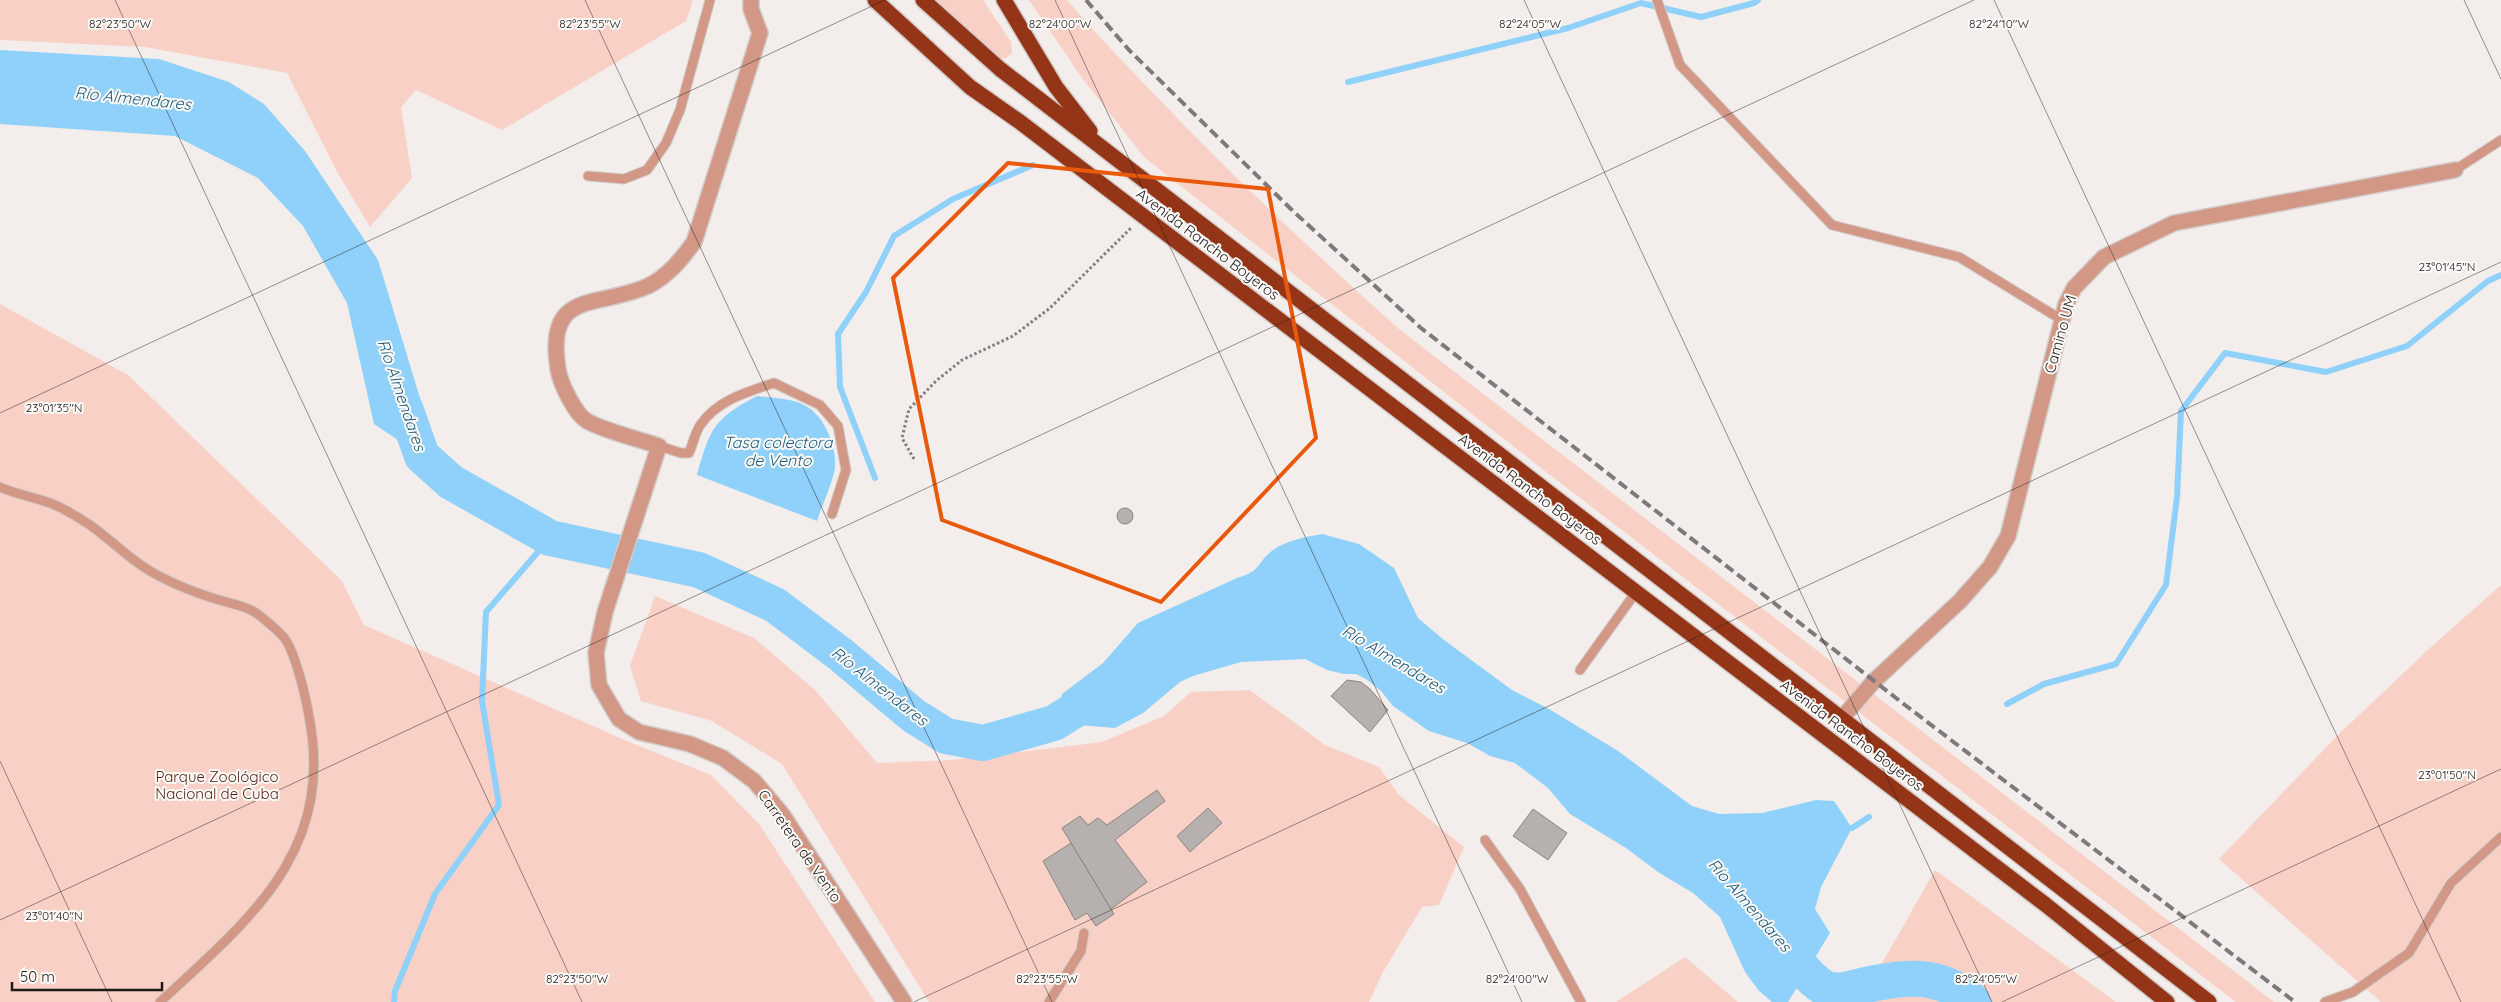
<svg xmlns="http://www.w3.org/2000/svg" width="2501" height="1002" font-family="Quicksand,sans-serif">
	<rect width="100%" height="100%" fill="#f3edeb"/>
	<g fill="#f9d0c5">
		<polygon points="0,0 693,0 686,21 502,130 416,90 401,107 412,178 370,227 335,168 287,73 145,47 0,40"/>
		<polygon points="934,0 983,0 1011,42 1012,53 1006,58 998,59"/>
		<path d="M1029 0H1067C1095 33 1125 64 1155 95 1233 177 1315 254 1399 329L2274 1002H2236L1545 471 1145 158 1082 78Z"/>
		<polygon points="0,304 128,375 342,581 364,625 627,741 711,775 759,824 875,1002 0,1002"/>
		<polygon points="2501,585 2501,1002 2381,1002 2219,859 2338,735 2431,647"/>
		<polygon points="655,596 754,638 815,690 877,763 953,760 1102,742 1164,716 1191,692 1250,690 1325,745 1379,767 1399,795 1464,847 1439,905 1422,907 1383,972 1369,1002 929,1002 782,764 712,721 641,701 630,666"/>
		<polygon points="1935,870 2116,1002 1860,1002"/>
		<polygon points="1685,957 1738,1002 1616,1002"/>
	</g>
	<g fill="#8fd1fa">
		<polygon points="0,50 159,59 229,82 264,104 305,151 378,260 420,398 422,456 374,424 347,303 303,226 258,178 175,136 0,124"/>
		<path d="M757 396C773 398 795 398 809 408 827 420 839 453 834 473 830 489 822 505 817 521L697 475C710 429 713 419 757 396Z"/>
		<path d="M1322 534 1359 544 1394 568 1418 618 1444 640 1512 690 1549 709 1618 751 1692 806 1719 814 1762 813 1816 800 1834 801 1852 828 1821 887 1815 909 1830 933 1788 1002H1772L1759 991 1745 972 1720 917 1693 893 1658 872 1626 848 1570 814 1548 788 1515 763 1490 756 1467 743 1429 731 1393 706 1381 691 1366 679 1356 674H1344L1327 670 1305 659 1241 662 1193 676 1180 682 1143 713 1115 728 1054 723 1062 694 1103 663 1138 623 1237 578C1262 571 1256 563 1273 550 1288 540 1305 537 1322 534Z"/>
	</g>
	<g fill="none" stroke-linecap="round" stroke-linejoin="round">
		<g stroke="#8fd1fa" stroke-width="6">
			<polyline points="1348,82 1568,28 1641,3 1701,17 1754,3 1758,0"/>
			<polyline points="875,478 840,387 838,334 866,292 894,236 953,199 1033,165"/>
			<polyline points="2007,704 2044,684 2116,664 2166,585 2177,497 2181,411 2225,353 2326,372 2407,346 2488,281 2501,275"/>
			<polyline points="1852,828 1869,817"/>
			<polyline points="394,1002 395,991 435,894 499,805 482,701 486,612 550,538"/>
		</g>
		<g stroke="#8fd1fa" stroke-width="36">
			<polyline points="405,408 422,456 451,482 550,538 699,570 775,605 840,654 914,716 946,736 983,743 1054,723 1097,696"/>
			<path d="M1775 933C1787 949 1808 981 1827 989 1838 993 1850 989 1861 986 1902 977 1940 971 1973 1002"/>
		</g>
	</g>
	<g fill="#b6b0ae" stroke="#8b8583">
		<circle cx="1125" cy="516" r="8"/>
		<polygon points="1347,680 1361,682 1370,689 1388,710 1370,732 1331,696"/>
		<polygon points="1157,790 1165,801 1115,840 1147,882 1111,909 1062,828 1080,816 1088,825 1098,818 1107,825"/>
		<polygon points="1208,808 1222,823 1190,852 1177,836"/>
		<polygon points="1533,809 1567,833 1548,860 1513,836"/>
		<polygon points="1071,843 1114,914 1096,926 1087,913 1075,920 1043,861"/>
	</g>
	<g fill="none" stroke-linecap="round" stroke-linejoin="round">
		<defs>
			<g id="lane">
				<polyline points="1657,0 1680,65 1832,225 1959,257 2062,320"/>
				<polyline points="2455,170 2501,140"/>
				<polyline points="588,176 624,179 647,170 666,143 680,110 710,0"/>
				<path d="M659 446 681 453H689C693 444 695 432 701 424 718 400 747 392 774 383L820 405 838 426 846 470 832 514"/>
				<path d="M0 487C16 494 33 497 50 503 63 508 78 517 90 525 114 542 133 563 159 576 178 586 199 594 219 600 229 603 241 605 251 610 258 613 281 633 285 639 295 653 305 694 308 711 337 850 252 917 160 1002"/>
				<polyline points="1580,670 1636,592"/>
				<polyline points="1485,840 1520,889 1581,1002"/>
				<polyline points="1049,1002 1081,951 1084,933"/>
				<polyline points="2325,1002 2353,992 2409,953 2451,883 2501,837"/>
			</g>
			<g id="street">
				<path d="M751 0V9L760 33 694 242C681 260 668 276 648 286 597 309 545 288 558 369 560 383 575 414 587 421 602 430 641 440 659 446L605 612 596 653 599 685 619 719 639 732 690 744 723 758 754 781 782 814 904 1002"/>
				<polyline points="1843,717 1874,681 1960,601 1990,567 2008,536 2066,304 2074,288 2104,257 2174,223 2455,170"/>
			</g>
			<g id="highway">
				<polyline points="875,0 970,87 1020,122 2046,905 2167,1002"/>
				<polyline points="923,0 1000,69 2209,1002"/>
				<polyline points="1004,0 1056,87 1090,131"/>
			</g>
		</defs>
		<use href="#lane" stroke="#d1cbc9" stroke-width="11"/>
		<use href="#street" stroke="#d1cbc9" stroke-width="18"/>
		<use href="#highway" stroke="#d1cbc9" stroke-width="18"/>
		<polyline stroke="#837f7e" stroke-width="3" stroke-dasharray="2.5 2.5" stroke-linecap="butt" points="914,459 902,438 909,409 936,381 962,360 1013,336 1050,308 1132,227"/>
		<use href="#lane" stroke="#d39786" stroke-width="9"/>
		<use href="#street" stroke="#d39786" stroke-width="15"/>
		<use href="#highway" stroke="#953518" stroke-width="15"/>
		<polyline stroke="#7e7a79" stroke-width="4" stroke-dasharray="10 5" stroke-linecap="butt" points="1086,0 1129,50 1294,212 1421,328 1905,705 2295,1002"/>
	</g>
	<path fill="none" stroke="#e8590c" stroke-width="4" stroke-linejoin="round" d="M1008 163 1268 189 1316 438 1161 602 942 520 893 278Z"/>
	<path fill="none" stroke="#1c1a19" stroke-width="1" stroke-opacity="0.45" d="M115 0 582 1002M585 0 1052 1002M1055 0 1522 1002M1524 0 1992 1002M1994 0 2461 1002M2464 0 2501 79M0 413 885 0M0 761 112 1002M0 920 1974 0M914 1002 2501 262M2002 1002 2501 769"/>
	<g text-anchor="middle" dominant-baseline="central" stroke-width="4" stroke-linejoin="round" paint-order="stroke">
		<g font-size="15" fill="#1c1a19" stroke="#fffbf9">
			<text transform="translate(1208 244) rotate(37)">Avenida Rancho Boyeros</text>
			<text transform="translate(2060 334) rotate(-74)">Camino UM</text>
			<text transform="translate(1530 489) rotate(37)">Avenida Rancho Boyeros</text>
			<text transform="translate(1852 735) rotate(37)">Avenida Rancho Boyeros</text>
			<text transform="translate(800 846) rotate(55)">Carretera de Vento</text>
		</g>
		<g font-size="15" fill="#541e0f" stroke="#fffbf9">
			<text x="217" y="776">Parque Zoológico<tspan x="217" dy="17">Nacional de Cuba</tspan></text>
		</g>
		<g font-size="16" font-style="italic" fill="#1b5b7e" stroke="#fffbf9">
			<text transform="translate(133 98) rotate(6)">Río Almendares</text>
			<text transform="translate(402 395) rotate(71)">Río Almendares</text>
			<text x="778" y="442">Tasa colectora<tspan x="778" dy="18">de Vento</tspan></text>
			<text transform="translate(1394 659) rotate(31)">Río Almendares</text>
			<text transform="translate(880 686) rotate(38)">Río Almendares</text>
			<text transform="translate(1750 905) rotate(49)">Río Almendares</text>
		</g>
	</g>
	<g font-size="12" text-anchor="middle" fill="#1c1a19" stroke="#fffbf9" stroke-width="4" stroke-linejoin="round" paint-order="stroke">
		<text x="120" y="28">82°23'50"W</text>
		<text x="590" y="28">82°23'55"W</text>
		<text x="1060" y="28">82°24'00"W</text>
		<text x="1530" y="28">82°24'05"W</text>
		<text x="1999" y="28">82°24'10"W</text>
		<text x="2447" y="271">23°01'45"N</text>
		<text x="54" y="412">23°01'35"N</text>
		<text x="2447" y="779">23°01'50"N</text>
		<text x="54" y="920">23°01'40"N</text>
		<text x="577" y="983">82°23'50"W</text>
		<text x="1047" y="983">82°23'55"W</text>
		<text x="1517" y="983">82°24'00"W</text>
		<text x="1986" y="983">82°24'05"W</text>
	</g>
	<path d="M12 982v8h150v-8" fill="none" stroke="#1c1a19" stroke-width="2.5"/>
	<text x="20" y="982" font-size="15" fill="#1c1a19" stroke="#fffbf9" stroke-width="4" paint-order="stroke">50 m</text>
</svg>
